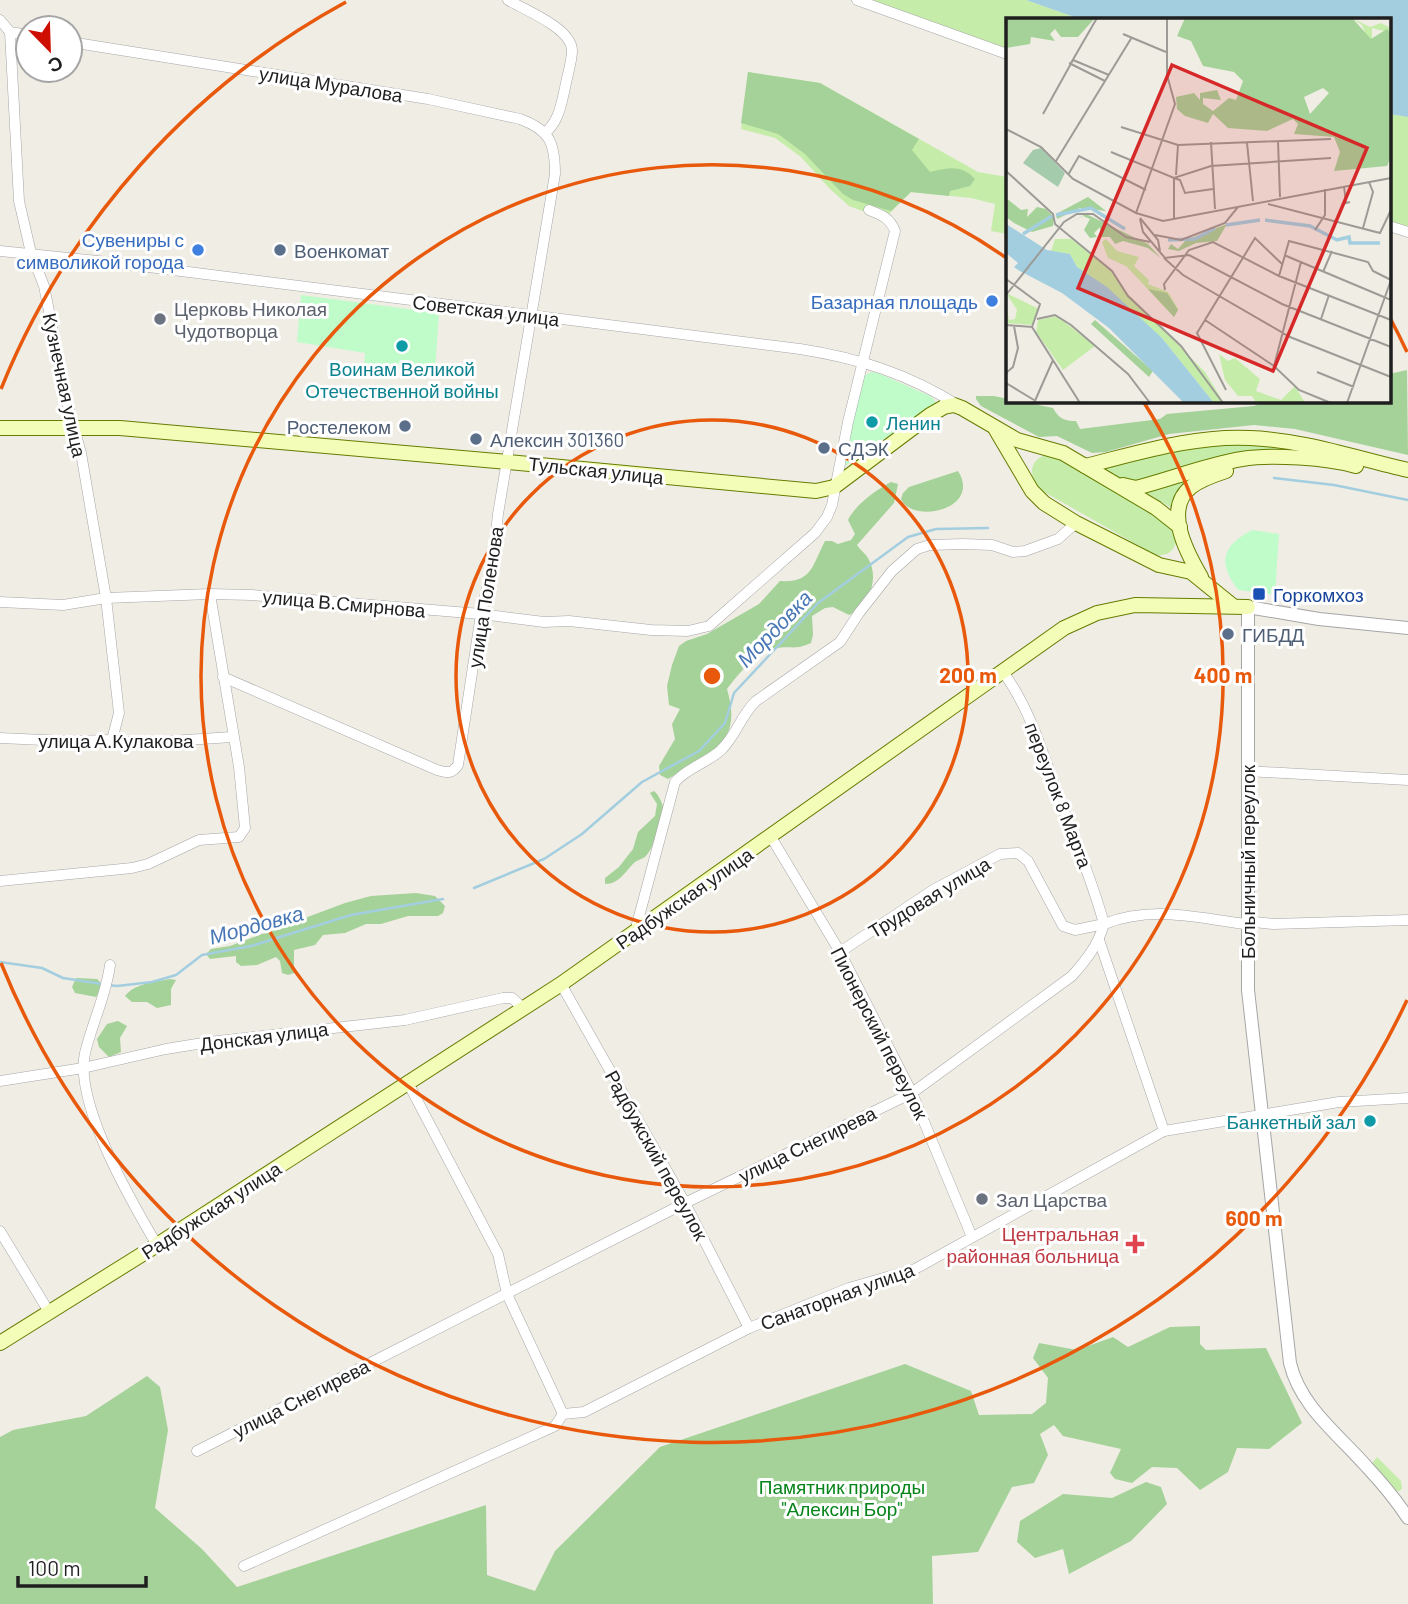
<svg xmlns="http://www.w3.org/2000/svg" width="1408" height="1604" font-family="Barlow,sans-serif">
	<rect width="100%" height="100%" fill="#f0ede5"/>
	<g fill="#c5eda9">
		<polygon points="850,0 1026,0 1080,19 1007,19 1007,57"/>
		<polygon points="748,72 820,83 978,172 1007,177 1007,234 991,231 995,204 971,198 911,192 884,219 849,206 830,189 801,157 775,138 741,129"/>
		<polygon points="1389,114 1408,117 1408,234 1389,228"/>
		<polygon points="1232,442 1308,450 1144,482 1126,481 1103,469 1174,450"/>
		<path d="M1052 454 1171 524 1177 541C1173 551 1167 557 1155 555L1039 489C1027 473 1030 456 1052 454Z"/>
		<polygon points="1195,475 1175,510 1145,492"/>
		<polygon points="1377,1457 1401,1481 1402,1488 1400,1491 1395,1491 1374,1465 1373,1462"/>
	</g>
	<g fill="#a5d298">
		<path d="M748 72 820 83 919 139 912 150 930 172C948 168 961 164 975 179L970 186 950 191 949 196 911 192 891 211 853 200 843 194 805 154 778 134 741 123Z"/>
		<path d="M1407 370 1408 455 1295 429 1254 425 1169 434 1106 452 1092 453 1057 436 1039 437 981 406 976 399V396H994L1053 408C1059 419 1065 421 1076 421L1080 429 1160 419 1167 414 1254 406 1266 401H1389V374Z"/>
		<path d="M958 471C982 509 913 525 901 499L903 493 909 487Z"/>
		<path d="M891 482 898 484 894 503 857 545C860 550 865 553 868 558 880 578 869 606 849 615L833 607 825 608 812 616 813 635 811 643C796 650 793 646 778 648 757 650 739 673 727 689 744 746 708 753 668 779L660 775 659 766 675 739 672 724 680 709 669 705 667 686 672 665 679 646 686 641 707 634 759 604 780 581C812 583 812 566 825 541H832L838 544 851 540 855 534 848 520C855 505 876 490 891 482Z"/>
		<path d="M654 791C659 795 663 804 664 811 664 821 652 851 645 857 642 859 638 860 635 862 626 870 620 884 605 884V878L619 867 633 849 638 832 655 816 657 804 650 793Z"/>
		<polygon points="416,893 435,896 445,906 443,913 438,916 408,916 381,924 366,924 345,933 323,935 315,945 294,950 294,973 288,975 282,973 280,961 276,957 257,965 241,966 236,962 236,956 210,959 206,954 211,949 230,946 345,903 371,896"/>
		<polygon points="76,978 97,979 103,985 96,997 75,993 72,987"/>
		<path d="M170 979 176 980 171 989V1005L157 1008 147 1002H132L125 996C135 983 155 982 170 979Z"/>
		<polygon points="118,1021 127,1026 120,1038 121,1052 109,1057 99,1047 97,1039 107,1024"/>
		<polygon points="1200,1326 1200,1344 1206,1350 1266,1348 1302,1423 1269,1449 1237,1448 1228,1472 1200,1490 1177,1468 1152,1467 1132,1483 1115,1479 1110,1473 1121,1449 1063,1436 1054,1425 1040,1434 1048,1455 1034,1483 1012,1487 978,1552 932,1556 933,1604 0,1604 0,1437 13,1430 86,1416 147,1376 160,1387 168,1430 155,1508 202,1549 237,1587 486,1505 487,1575 535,1591 555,1551 660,1447 905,1364 971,1391 979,1415 1032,1414 1046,1403 1048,1378 1033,1358 1039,1343 1077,1350 1113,1337 1128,1347 1170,1327"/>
		<polygon points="1146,1482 1161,1487 1167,1504 1131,1541 1069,1574 1063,1549 1035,1558 1017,1542 1020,1521 1063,1494 1112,1498"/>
	</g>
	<g fill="#c0fcc9">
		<polygon points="301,295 439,313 435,372 364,367 365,353 297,342"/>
		<polygon points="871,372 878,373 932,397 936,403 845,466 842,465 864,376"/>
		<path d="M1252 530 1279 534 1275 595 1238 590C1217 562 1222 546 1252 530Z"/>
	</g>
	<polygon fill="#a3cee0" points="1026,0 1408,0 1408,117 1389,114 1389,19 1080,19"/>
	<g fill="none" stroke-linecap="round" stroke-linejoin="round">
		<g stroke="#a3cee0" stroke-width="2.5">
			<polyline points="1274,478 1334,485 1408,500"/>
			<polyline points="474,888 544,859 582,834 642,782 699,751 725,723 734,693 818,603 908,537 936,529 988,528"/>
			<polyline points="0,962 42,968 63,978 102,984"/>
			<polyline points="108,985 117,986 152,982 176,975 202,955 251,946 351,915 443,899"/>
		</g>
		<defs>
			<g id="minor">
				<path d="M508 0C525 10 571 28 572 50 572 62 567 76 565 88 561 105 559 121 545 133"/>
				<polyline points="857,0 1007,54"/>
				<polyline points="0,20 10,32 28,35"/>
				<polyline points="10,32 19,201 31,253 44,286 67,402 81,453 106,598 119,713 112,740"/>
				<path d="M70 42 428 99 520 119C550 130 555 143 555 174L498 514 493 560 481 614 458 765C452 774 447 773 437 770L223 677"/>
				<polyline points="1389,226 1408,232"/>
				<path d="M0 251 117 263 800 349C858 358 909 374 959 406"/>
				<path d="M0 602 63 605 106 598 210 594 252 595 481 614 544 622 569 621 651 630 688 631 709 626 815 533 827 517 832 505 848 422 895 231C890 218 882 215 869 210"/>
				<polyline points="0,738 65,741 112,740 140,743 232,737"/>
				<polyline points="1247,771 1408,780"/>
				<polyline points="771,837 840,952 912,1093 972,1237"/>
				<polyline points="0,881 132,868 148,864 199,840 239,837 245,828 239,767 210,594"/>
				<path d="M641 930 637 924 675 782C687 768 707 763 721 750 736 736 741 715 756 701L840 642 859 613 892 571 917 549 930 545 963 544 992 545 1013 552 1025 551 1058 539 1076 523"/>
				<polyline points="1099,940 1164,1131"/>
				<path d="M840 952 933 890 1000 854 1018 853 1028 861 1063 926 1075 930 1104 924C1093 883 1077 845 1062 806 1045 761 1032 711 1003 672"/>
				<path d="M110 965C106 996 92 1023 85 1053 74 1103 131 1201 157 1245"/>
				<polyline points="561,984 685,1203 749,1328"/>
				<polyline points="0,1081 83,1068 166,1049 209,1042 405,1020 503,998 512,998 524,1009"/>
				<polyline points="408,1083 498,1254 507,1294 563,1414"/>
				<polyline points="0,1231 49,1312"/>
				<path d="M197 1451 685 1203 912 1093 1072 976C1087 959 1098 945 1104 924 1153 905 1196 918 1246 924L1254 922 1273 924 1408 920"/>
				<polyline points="244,1566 555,1426 563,1414 584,1412 749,1328 849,1288 915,1269 1164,1131 1339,1102 1408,1098"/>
			</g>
			<path id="tertiary" d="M1408 628 1319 619 1248 607V990L1290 1363C1300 1406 1338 1434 1367 1467 1382 1483 1396 1500 1408 1518"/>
			<g id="secondary">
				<polyline points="0,428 120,428 508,462 816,491 834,487 930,415 944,407 954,405 962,408 1017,440 1063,453 1156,508 1180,527"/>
				<polyline points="996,430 1032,491 1044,503 1076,523 1159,565 1191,572 1233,606"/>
				<path d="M1085 466C1138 453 1195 435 1250 438 1304 440 1355 458 1408 470"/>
				<path d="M1123 485 1136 488C1171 479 1206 465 1242 459 1271 454 1328 458 1356 466"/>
				<path d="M1201 577C1187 553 1163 509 1191 487 1201 479 1214 475 1226 471"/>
				<polyline points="0,1343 157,1245 561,984 1064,628 1097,613 1135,605 1248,607"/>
			</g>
		</defs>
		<use href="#minor" stroke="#a6a6a6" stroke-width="11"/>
		<use href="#tertiary" stroke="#a6a6a6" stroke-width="14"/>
		<use href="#secondary" stroke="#667c00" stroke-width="16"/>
		<use href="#minor" stroke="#fff" stroke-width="10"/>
		<use href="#tertiary" stroke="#fff" stroke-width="12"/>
		<use href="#secondary" stroke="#f4fdb7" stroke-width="14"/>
	</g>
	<g fill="none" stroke="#e8590c" stroke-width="3.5">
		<circle cx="712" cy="676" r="256"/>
		<path d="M1143 401A511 511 0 1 1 1005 257"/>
		<path d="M1407 1000A767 767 0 0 1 1 963M1 389A767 767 0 0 1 346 2M1389 316A767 767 0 0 1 1407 352"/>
	</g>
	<g fill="#3f7fe0" stroke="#fff" stroke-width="2.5">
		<circle cx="198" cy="250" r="7"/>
		<circle cx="992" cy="301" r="7"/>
	</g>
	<g fill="#5c6f8a" stroke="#fff" stroke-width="2.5">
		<circle cx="280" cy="250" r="7"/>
		<circle cx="405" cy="426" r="7"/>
		<circle cx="476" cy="439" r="7"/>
		<circle cx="824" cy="448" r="7"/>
		<circle cx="1228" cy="634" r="7"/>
	</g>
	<g fill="#6b7280" stroke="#fff" stroke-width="2.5">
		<circle cx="160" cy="319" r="7"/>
		<circle cx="982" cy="1199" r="7"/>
	</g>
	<g fill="#0f9aa8" stroke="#fff" stroke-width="2.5">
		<circle cx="402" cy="346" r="7"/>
		<circle cx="872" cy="422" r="7"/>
		<circle cx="1370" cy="1121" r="7"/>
	</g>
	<rect fill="#1a4fb4" stroke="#fff" stroke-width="2.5" x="1252" y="587" width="14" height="14" rx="3.5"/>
	<path fill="#e0444e" stroke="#fff" stroke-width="2.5" d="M1131.5 1233.5h7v7h7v7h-7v7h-7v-7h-7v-7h7z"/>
	<g text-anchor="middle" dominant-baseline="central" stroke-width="6" stroke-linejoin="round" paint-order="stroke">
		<g font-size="19" fill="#1f1f1f" stroke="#fff">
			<text transform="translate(331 84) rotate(9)">улица Муралова</text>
			<text transform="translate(486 310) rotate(7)">Советская улица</text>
			<text transform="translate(65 385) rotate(78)">Кузнечная улица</text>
			<text transform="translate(596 470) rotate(6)">Тульская улица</text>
			<text transform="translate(485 597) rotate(-81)">улица Поленова</text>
			<text transform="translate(344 603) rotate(5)">улица В.Смирнова</text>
			<text x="116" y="740">улица А.Кулакова</text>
			<text transform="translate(1059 795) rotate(69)">переулок 8 Марта</text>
			<text transform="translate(1247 862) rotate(-90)">Больничный переулок</text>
			<text transform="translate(929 897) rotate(-31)">Трудовая улица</text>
			<text transform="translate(684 898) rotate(-35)">Радбужская улица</text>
			<text transform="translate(880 1033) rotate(63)">Пионерский переулок</text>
			<text transform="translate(264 1036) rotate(-7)">Донская улица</text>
			<text transform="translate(807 1144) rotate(-26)">улица Снегирева</text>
			<text transform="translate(657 1155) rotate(61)">Радбужский переулок</text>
			<text transform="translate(211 1210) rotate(-33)">Радбужская улица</text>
			<text transform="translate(837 1296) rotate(-20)">Санаторная улица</text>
			<text transform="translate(301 1398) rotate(-27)">улица Снегирева</text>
		</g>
		<g font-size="19" fill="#366cbe" stroke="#fff" text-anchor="end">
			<text x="184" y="239">Сувениры с<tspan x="184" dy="22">символикой города</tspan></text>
			<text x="978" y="301">Базарная площадь</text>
		</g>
		<g font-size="19" fill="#4e5e75" stroke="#fff" text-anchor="start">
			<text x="294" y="250">Военкомат</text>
			<text x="391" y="426" text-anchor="end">Ростелеком</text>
			<text x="490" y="439">Алексин 301360</text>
			<text x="838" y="448">СДЭК</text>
			<text x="1242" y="634">ГИБДД</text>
		</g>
		<g font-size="19" fill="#5b616d" stroke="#fff" text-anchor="start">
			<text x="174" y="308">Церковь Николая<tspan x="174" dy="22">Чудотворца</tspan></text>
			<text x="996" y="1199">Зал Царства</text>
		</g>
		<g font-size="19" fill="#0d838f" stroke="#fff">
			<text x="402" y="368">Воинам Великой<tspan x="402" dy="22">Отечественной войны</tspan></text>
			<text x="886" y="422" text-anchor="start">Ленин</text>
			<text x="1356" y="1121" text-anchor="end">Банкетный зал</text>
		</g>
		<g font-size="19" fill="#164399" stroke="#fff" text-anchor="start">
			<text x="1273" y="594">Горкомхоз</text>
		</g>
		<g font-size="19" fill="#be3a42" stroke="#fff" text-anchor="end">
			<text x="1119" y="1233">Центральная<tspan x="1119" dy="22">районная больница</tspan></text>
		</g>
		<g font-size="19" fill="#068419" stroke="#fff">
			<text x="842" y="1486">Памятник природы<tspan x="842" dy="22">"Алексин Бор"</tspan></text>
		</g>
		<g font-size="21" font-style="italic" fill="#4676b4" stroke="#fff">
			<text transform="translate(774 628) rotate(-46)">Мордовка</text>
			<text transform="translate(256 924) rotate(-15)">Мордовка</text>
		</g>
	</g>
	<g transform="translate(1006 18)">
		<rect width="385" height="385" fill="#f0ede5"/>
		<path d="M346 0 364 9 375 5 385 10V15L366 10V33L337 56 345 30 361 20 356 7ZM49 221H65L106 253 121 275 199 354 218 385H208L156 320 71 249 64 236 45 233ZM100 221 111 233 133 239 128 248 143 262 142 266 162 274 172 291 168 299 120 248 102 240 96 224ZM0 275 33 291 26 307 0 305V287L3 302 9 301 11 292ZM51 298 89 328 57 352 30 314 32 302ZM213 336 222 343 229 340 254 361 250 373 275 382 289 368 299 385H250L246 378H232L219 362Z" fill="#c5eda9"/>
		<path d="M0 0H89L72 19H55L49 11 44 16 49 23 25 19 24 26 0 30ZM179 0H346L365 21 381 11 385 15V139L381 148 328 153 334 134 328 119 288 116 292 106 287 101 261 113 222 110 207 96 202 105 179 98 171 91 170 79 188 75 194 82V75L211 72 215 82 197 80V86L207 93 223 80 230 82 237 63 228 54 197 48 185 23 171 18ZM317 70 323 75 304 96 298 79ZM82 179 100 193 74 190 51 201 50 196ZM0 180 15 192 22 191 21 199 31 189 40 191 48 199 47 208 26 214 8 205 0 199ZM80 196 142 226 155 240 142 230 117 223 109 226 104 219H94V209L88 215 91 219 84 220 78 212 84 201 77 198 65 204ZM221 206 211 223 190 225 173 233 162 231 165 226 172 231 180 222ZM142 271 161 275 172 292 168 299ZM89 302 147 353 143 359 85 306Z" fill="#a5d298" fill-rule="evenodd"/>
		<path d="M35 130 59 155 52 169 17 145 27 132Z" fill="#a5cbad"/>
		<path d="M0 206 41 232 64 236 71 249 101 269 156 320 208 385H178L103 310 56 275 12 252 8 249 12 245 0 235Z" fill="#a3cee0"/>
		<path fill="none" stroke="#a3cee0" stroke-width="3.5" d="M50 197 85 190 119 211M259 202 304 208 331 222 343 219 344 225H374M220 207 254 202M17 216 46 198M162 222 189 221 209 210M31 244 50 248 64 263"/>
		<path fill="none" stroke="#9c9b96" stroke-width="2" d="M117 16 160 34M67 42 103 57M63 45 99 63M65 45 91 0M37 96 67 42M115 109 172 127 325 121M0 111 35 129 67 161 130 195 169 86 161 57V0M272 123 274 179M205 124 209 191M241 125 247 183M105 134 168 160 205 148 325 140M50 143 126 19M0 153 47 196 49 206 106 253 122 278 175 328 217 385M62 157 73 138 140 172M170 157 172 127M168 160 174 162 179 175 207 171M338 168 340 185 344 184M262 186 374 215 385 192M130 195 157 203 385 160M134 200 152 222 154 233M168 200V160M134 201 137 214 159 240 183 237 276 286 385 329M357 210 367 174 363 164M309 212 319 197V171M149 217 175 222 219 205 232 189M278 237 385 282M158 240 177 257 284 319 385 359M276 246 249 220 199 302 268 348 293 372 325 385M317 254 326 233M273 258 283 223 362 244 367 253 385 262M0 261 34 286 26 309 0 307M159 272 158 266 183 232 207 224 273 258 385 302M0 277 58 204 71 196H87L120 219 144 224M31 301 49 297 65 307 122 356 144 385M315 301 323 277M199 302 191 315 220 372M26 309 74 385M268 348 295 244M311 354 348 369M0 355 7 349 12 330 8 308M0 365 28 382M28 385 47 342M341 385 385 262"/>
		<path fill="#d62828" fill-opacity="0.15" stroke="#d62828" stroke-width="3.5" d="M166 47 361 130 267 353 72 270Z"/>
		<rect width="385" height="385" fill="none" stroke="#1f1f1f" stroke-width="3.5"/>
	</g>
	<circle cx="712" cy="676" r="10" fill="#e8590c" stroke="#fff" stroke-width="3.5"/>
	<g font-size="21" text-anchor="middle" font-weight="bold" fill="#e8590c" stroke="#fff" stroke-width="6" stroke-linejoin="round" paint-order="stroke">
		<text x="968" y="683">200 m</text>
		<text x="1223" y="683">400 m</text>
		<text x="1254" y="1226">600 m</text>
	</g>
	<g transform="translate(49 49) rotate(157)"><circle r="33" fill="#ffffff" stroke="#a5a5a5" stroke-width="2"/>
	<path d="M0-5L12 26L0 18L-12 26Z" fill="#ce0e00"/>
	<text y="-10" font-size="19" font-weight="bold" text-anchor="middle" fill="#1f1f1f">С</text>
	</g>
	<path d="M18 1576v10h128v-10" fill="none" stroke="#1f1f1f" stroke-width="3.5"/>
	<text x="28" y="1576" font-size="21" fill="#1f1f1f" stroke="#ffffff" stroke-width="5" paint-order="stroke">100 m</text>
</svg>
